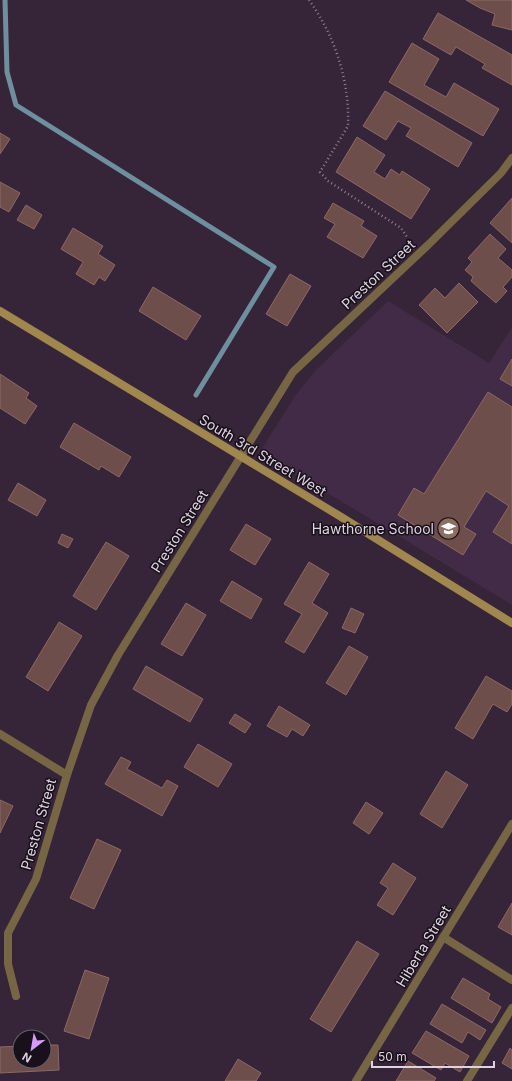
<svg xmlns="http://www.w3.org/2000/svg" width="512" height="1081" font-family="Inter,sans-serif">
	<rect width="100%" height="100%" fill="#362439"/>
	<polygon fill="#412b46" points="388,301 489,363 512,327 512,605 260,452 295,396 316,370"/>
	<g fill="none" stroke-linecap="round" stroke-linejoin="round">
		<polyline stroke="#6e909e" stroke-width="5" points="5,0 7,72 16,105 274,267 196,395"/>
	</g>
	<g fill="#6e4e4a" stroke="#8b6964">
		<polygon points="466,0 512,0 512,30 492,25 495,14 480,8"/>
		<polygon points="438,13 512,55 512,85 482,68 485,64 456,47 451,55 423,39"/>
		<polygon points="412,43 439,59 424,85 446,97 454,83 499,109 483,136 389,82"/>
		<polygon points="385,91 472,143 458,167 406,136 411,128 398,121 386,140 363,126"/>
		<polygon points="0,133 10,139 0,154"/>
		<polygon points="357,137 385,155 374,172 385,179 391,169 400,175 402,171 430,189 411,219 336,172"/>
		<polygon points="0,182 20,193 9,212 0,207"/>
		<polygon points="512,198 512,243 490,223"/>
		<polygon points="333,203 364,221 361,226 377,236 363,258 327,237 335,224 324,218"/>
		<polygon points="26,205 42,215 34,229 17,220"/>
		<polygon points="73,228 103,246 98,254 115,265 105,281 99,277 94,285 76,274 83,262 61,249"/>
		<polygon points="490,234 506,249 498,258 512,270 512,277 503,287 507,291 496,303 471,281 473,277 465,270 472,262 468,258"/>
		<polygon points="290,274 311,286 287,326 266,314"/>
		<polygon points="459,283 478,302 447,333 419,305 435,288 445,298"/>
		<polygon points="153,287 201,316 186,340 139,311"/>
		<polygon points="512,359 512,386 500,379"/>
		<polygon points="0,374 29,393 26,398 37,406 25,424 0,408"/>
		<polygon points="488,392 512,407 512,544 493,532 509,506 486,491 464,527 476,534 463,555 398,515 414,488 424,494"/>
		<polygon points="74,423 131,457 119,477 101,466 99,470 60,447"/>
		<polygon points="18,483 46,500 37,516 8,500"/>
		<polygon points="246,524 271,539 255,565 230,550"/>
		<polygon points="62,534 73,539 68,548 58,543"/>
		<polygon points="106,542 129,556 96,610 73,596"/>
		<polygon points="309,562 329,574 312,603 328,613 304,653 285,642 302,614 284,604"/>
		<polygon points="232,581 262,599 251,619 220,601"/>
		<polygon points="186,603 206,615 182,656 161,644"/>
		<polygon points="351,608 364,614 355,633 342,628"/>
		<polygon points="59,622 82,636 48,691 26,677"/>
		<polygon points="349,646 368,657 346,695 326,683"/>
		<polygon points="146,666 203,699 190,722 133,689"/>
		<polygon points="486,676 512,691 512,704 507,712 493,704 473,739 455,728"/>
		<polygon points="279,706 310,725 303,736 292,729 287,737 267,726"/>
		<polygon points="235,714 251,724 245,733 229,723"/>
		<polygon points="198,744 232,764 218,787 184,767"/>
		<polygon points="121,757 131,762 127,769 162,788 167,780 178,786 162,816 105,784"/>
		<polygon points="446,771 468,785 442,828 420,814"/>
		<polygon points="0,800 13,806 0,833"/>
		<polygon points="366,802 383,813 369,834 353,823"/>
		<polygon points="97,839 121,850 94,909 70,898"/>
		<polygon points="393,863 416,878 393,915 377,905 388,888 380,883"/>
		<polygon points="512,903 512,935 498,927"/>
		<polygon points="357,941 379,954 331,1032 310,1019"/>
		<polygon points="85,970 109,978 89,1039 64,1031"/>
		<polygon points="463,978 490,994 488,999 501,1007 492,1023 451,998"/>
		<polygon points="442,1004 486,1030 480,1040 468,1032 462,1043 430,1024"/>
		<polygon points="426,1031 469,1056 460,1072 445,1063 441,1070 412,1053"/>
		<polygon points="44,1045 58,1045 59,1070 0,1073 0,1047 20,1046 20,1061 44,1061"/>
		<polygon points="510,1048 512,1050 512,1069 502,1063"/>
		<polygon points="238,1059 261,1073 256,1081 225,1081"/>
		<polygon points="408,1061 436,1078 434,1081 396,1081"/>
	</g>
	<g fill="none" stroke-linecap="round" stroke-linejoin="round">
		<path stroke="#8f8192" stroke-width="2.5" stroke-dasharray="1 3" stroke-linecap="butt" d="M309 0C335 36 350 82 348 126L320 172 328 181 401 228 407 237"/>
		<polyline stroke="#766643" stroke-width="8" points="467,1081 512,1008"/>
		<g stroke="#766643" stroke-width="8">
			<polyline points="0,734 67,775"/>
			<polyline points="443,937 512,980"/>
			<polyline points="16,996 8,964 8,933 36,879 67,775 91,705 118,655 293,372 428,245 501,173 512,158"/>
			<polyline points="356,1081 512,824"/>
		</g>
		<polyline stroke="#a0874d" stroke-width="8" points="0,311 338,515 512,623"/>
	</g>
	<defs>
		<symbol id="school-disc" viewBox="-11 -11 22 22"><circle r="9.5" fill="#8d6e63" stroke="#18101a"/><path d="M0-5L7-2L0 1L-7-2ZM-4 1L0 2.5L4 1V4Q0 6-4 4Z" fill="#fff"/></symbol>
	</defs>
	<g fill-rule="evenodd">
		<use href="#school-disc" x="436" y="516" width="25" height="25"/>
	</g>
	<g text-anchor="middle" dominant-baseline="central" stroke-width="3" stroke-linejoin="round" paint-order="stroke">
		<g font-size="14" fill="#dfd3e1" stroke="#18101a">
			<text transform="translate(378 274) rotate(-43)">Preston Street</text>
			<text transform="translate(263 455) rotate(31)">South 3rd Street West</text>
			<text transform="translate(179 531) rotate(-58)">Preston Street</text>
			<text transform="translate(38 824) rotate(-74)">Preston Street</text>
			<text transform="translate(423 946) rotate(-59)">Hiberta Street</text>
		</g>
		<g font-size="14" fill="#dfd3e1" stroke="#18101a" text-anchor="end">
			<text x="434" y="528">Hawthorne School</text>
		</g>
	</g>
	<g transform="translate(32 1049) rotate(211)"><circle r="19" fill="#18101a" stroke="#685e6a"/>
	<path d="M0-3L7 15L0 10L-7 15Z" fill="#d39cfc"/>
	<text y="-6" font-size="11" font-weight="bold" text-anchor="middle" fill="#dfd3e1">N</text>
	</g>
	<path d="M372 1061v6h122v-6" fill="none" stroke="#dfd3e1" stroke-width="2"/>
	<text x="378" y="1061" font-size="12" fill="#dfd3e1" stroke="#18101a" stroke-width="3" paint-order="stroke">50 m</text>
</svg>
